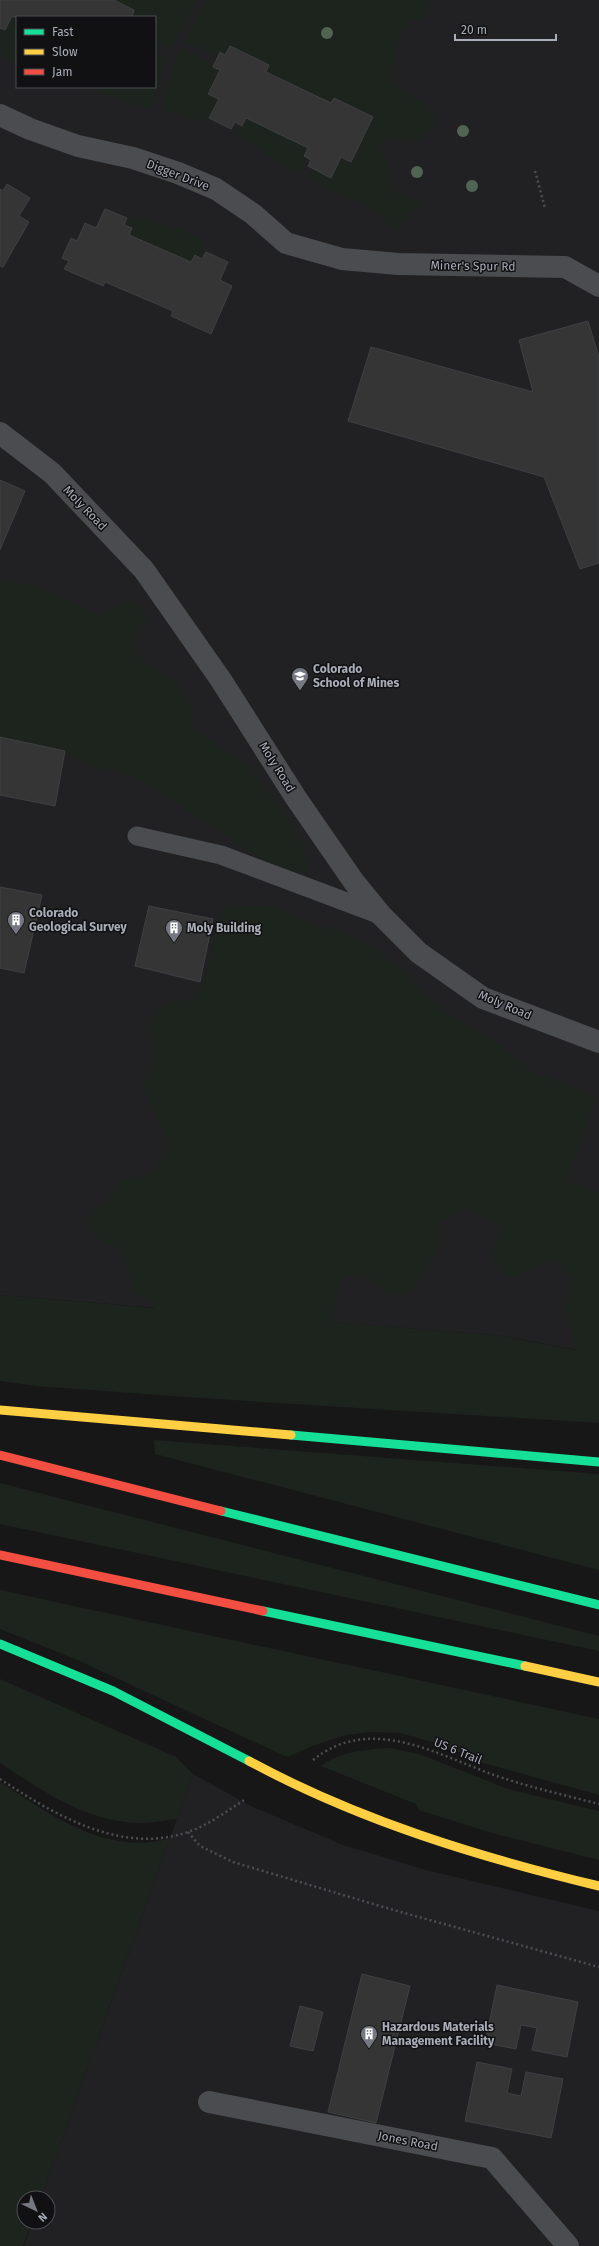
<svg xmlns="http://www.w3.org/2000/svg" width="599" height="2246" font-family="'Fira Sans',sans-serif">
	<rect width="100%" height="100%" fill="#171717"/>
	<g fill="#212123" fill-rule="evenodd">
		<path d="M0 0H599V1354L502 1336 0 1295ZM17 17H155V87H17Z"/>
		<polygon points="193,1774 249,1805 343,1845 426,1870 599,1911 599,2246 24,2246 32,2222 48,2222 48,2198 41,2198"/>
	</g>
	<g fill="#1d241e" fill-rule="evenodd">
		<polygon points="114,0 198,0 171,50 155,42 157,30 155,28 155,17 132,17 134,10"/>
		<path d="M207 0H430V15L412 21 401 32 393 68 394 81 404 92 429 106 437 121C414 150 415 137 384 140L381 149 391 170 389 185 397 194 425 204 404 220 396 230 364 202 337 194 311 180 310 174 312 169 331 177 341 157 351 162 373 117 334 98 331 103 266 72 269 65 230 46 225 55 220 52 218 57 185 41Z"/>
		<polygon points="12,16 17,18 17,64 0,52 0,28 5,30"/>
		<path d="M181 48 214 64 213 67 220 70 208 94 219 99 207 122 167 112C158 100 176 61 181 48Z"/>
		<polygon points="155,52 168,58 152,106 147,108 95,91 98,87 155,87"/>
		<polygon points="246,118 308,148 304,156 307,158 302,169 297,172 292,171 239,136 237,131 239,125 243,126"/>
		<polygon points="134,217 181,229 205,242 200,258 195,255 191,262 129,235 132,228 127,226 130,219"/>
		<polygon points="0,580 37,586 101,615 131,599 148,617 132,643 143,660 177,683 192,707 193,729 222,747 250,767 282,810 304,846 309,873 279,870 136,777 82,763 65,751 0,737"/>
		<path d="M227 904 242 907 266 905 288 912 306 922 341 931 371 946 402 969 419 989 441 1008 502 1046 533 1072 597 1097 567 1181 599 1192V1423L200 1398 36 1386 0 1381V1295L155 1308 146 1299 131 1293 130 1275 123 1250 98 1239 86 1220 113 1194 121 1181 154 1171 170 1147 142 1084C157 1059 157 1054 149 1027 162 999 165 1005 193 998L206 976 216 930ZM464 1208 487 1218 500 1229 492 1257 510 1278 552 1259 572 1278 565 1309 576 1350 502 1336 333 1322C337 1304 335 1291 344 1275L369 1277 389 1296 410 1294 440 1245 441 1223Z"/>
		<polygon points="154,1440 599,1474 599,1570 155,1454"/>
		<polygon points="0,1483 599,1636 599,1651 0,1524"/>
		<polygon points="0,1590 599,1719 599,1795 480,1762 440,1744 400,1733 371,1732 346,1735 315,1745 287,1757 73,1658 0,1629"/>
		<path d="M0 1679 176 1757 193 1774 177 1819C165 1820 152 1823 141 1823 85 1822 45 1792 0 1763Z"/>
		<path d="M389 1748 419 1754 508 1789 599 1811V1860L492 1833 419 1810 416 1804 321 1766C340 1751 366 1750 389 1748Z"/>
		<path d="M0 1782C49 1814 108 1857 170 1838L41 2198H24V2222H32L23 2246H0Z"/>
	</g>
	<g fill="#353536" stroke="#3f4043">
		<polygon points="0,0 114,0 134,10 132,17 17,18 12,16 5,30 0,28"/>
		<polygon points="230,46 269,65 266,72 331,103 334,98 373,117 351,162 341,157 331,178 308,166 311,160 304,156 308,148 246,118 242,126 235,122 231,129 209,118 219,99 208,94 220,70 213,67 220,52 225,55"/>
		<polygon points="7,184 30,198 19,216 29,222 3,267 0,266 0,189 3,191"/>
		<polygon points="105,209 127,218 124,225 132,228 129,235 191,262 195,255 202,259 206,252 228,262 220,280 232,286 211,334 171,316 173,311 105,282 103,286 64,269 69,261 62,258 71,238 77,241 85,223 96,228"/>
		<polygon points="588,321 599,357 599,563 580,569 544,477 348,421 371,347 533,392 519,340"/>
		<polygon points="0,480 25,491 0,550"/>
		<polygon points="0,737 65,751 55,806 0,795"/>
		<polygon points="0,887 42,895 24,973 0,968"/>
		<polygon points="149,906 213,919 200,982 135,966"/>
		<polygon points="362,1974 410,1986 376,2123 328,2112"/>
		<polygon points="497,1985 578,2002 567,2057 532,2050 537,2028 521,2025 516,2049 485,2043"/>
		<polygon points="300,2006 323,2012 313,2051 290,2046"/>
		<polygon points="477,2062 512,2069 507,2093 521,2096 526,2072 563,2079 551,2138 465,2121"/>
	</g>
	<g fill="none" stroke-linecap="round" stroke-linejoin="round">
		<g stroke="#4d4e52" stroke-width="2.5" stroke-dasharray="2 3" stroke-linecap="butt">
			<polyline points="535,171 545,208"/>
			<path d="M313 1760C370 1714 436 1754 494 1775 528 1787 564 1795 599 1804"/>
			<path d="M0 1779C55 1815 121 1855 188 1832 209 1825 228 1810 246 1799"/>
			<polyline points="188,1832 200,1846 233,1862 390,1909 599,1967"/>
		</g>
		<polyline stroke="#4b4c50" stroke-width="19" points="137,836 221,855 381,915"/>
		<g stroke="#4b4c50" stroke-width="22">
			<polyline points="0,115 30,129 78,146 133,158 178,173 216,189 253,214 286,243 342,259 398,264 565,267 599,286"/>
			<polyline points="0,433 52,473 144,570 221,680 296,798 354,882 381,915 419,953 483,998 599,1042"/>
			<polyline points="209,2102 492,2158 568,2246"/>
		</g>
		<g stroke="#16e098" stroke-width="9">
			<polyline points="291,1435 599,1462"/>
			<polyline points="221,1511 599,1605"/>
			<polyline points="263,1611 525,1666"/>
			<polyline points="0,1644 113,1691 249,1761"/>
		</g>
		<g stroke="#ffcf43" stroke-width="9">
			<polyline points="0,1410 291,1435"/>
			<polyline points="525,1666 599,1682"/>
			<path d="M249 1761C358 1820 478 1857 599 1886"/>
		</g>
		<g stroke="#f24e42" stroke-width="9">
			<polyline points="0,1455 221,1511"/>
			<polyline points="0,1555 263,1611"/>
		</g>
	</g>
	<g fill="#506451">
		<circle cx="327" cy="33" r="6"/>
		<circle cx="463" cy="131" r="6"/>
		<circle cx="417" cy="172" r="6"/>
		<circle cx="472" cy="186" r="6"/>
	</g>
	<defs>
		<symbol id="university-pin" viewBox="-11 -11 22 30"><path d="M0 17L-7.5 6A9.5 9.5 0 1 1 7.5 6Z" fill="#757880" stroke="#111113"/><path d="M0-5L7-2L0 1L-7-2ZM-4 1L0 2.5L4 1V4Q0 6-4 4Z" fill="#fff"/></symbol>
		<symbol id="building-pin" viewBox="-11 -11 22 30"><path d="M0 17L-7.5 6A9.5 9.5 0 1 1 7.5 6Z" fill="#757880" stroke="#111113"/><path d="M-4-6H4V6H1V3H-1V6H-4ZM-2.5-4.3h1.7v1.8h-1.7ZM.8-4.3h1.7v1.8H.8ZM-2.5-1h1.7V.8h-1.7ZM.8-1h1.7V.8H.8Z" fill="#fff"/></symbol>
	</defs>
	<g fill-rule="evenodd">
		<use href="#university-pin" x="290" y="666" width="20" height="27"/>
		<use href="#building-pin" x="6" y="910" width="20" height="27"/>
		<use href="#building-pin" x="164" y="918" width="20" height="27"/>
		<use href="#building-pin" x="359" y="2024" width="20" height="27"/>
	</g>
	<g text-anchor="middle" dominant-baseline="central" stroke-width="3" stroke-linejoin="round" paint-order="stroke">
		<g font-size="12" fill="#a8adb8" stroke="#111113">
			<text transform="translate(178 175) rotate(21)">Digger Drive</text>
			<text transform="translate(473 266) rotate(1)">Miner's Spur Rd</text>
			<text transform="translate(85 508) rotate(46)">Moly Road</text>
			<text transform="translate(277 767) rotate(58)">Moly Road</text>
			<text transform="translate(505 1005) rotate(23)">Moly Road</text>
			<text transform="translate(458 1751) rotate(22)">US 6 Trail</text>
			<text transform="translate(408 2141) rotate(11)">Jones Road</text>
		</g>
		<g font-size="12" font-weight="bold" fill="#a8adb8" stroke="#111113" text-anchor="start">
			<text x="313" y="669">Colorado<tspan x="313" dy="14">School of Mines</tspan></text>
			<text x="29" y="913">Colorado<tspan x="29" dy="14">Geological Survey</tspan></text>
			<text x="187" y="928">Moly Building</text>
			<text x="382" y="2027">Hazardous Materials<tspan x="382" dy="14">Management Facility</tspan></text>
		</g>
	</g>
	<rect x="16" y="16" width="140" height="72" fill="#111113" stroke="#4d4f55"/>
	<rect x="24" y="29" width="20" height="6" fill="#16e098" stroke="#4d4f55"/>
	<text x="52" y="36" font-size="12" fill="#a8adb8">Fast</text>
	<rect x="24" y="49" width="20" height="6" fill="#ffcf43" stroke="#4d4f55"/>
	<text x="52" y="56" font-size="12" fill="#a8adb8">Slow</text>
	<rect x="24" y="69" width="20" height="6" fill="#f24e42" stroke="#4d4f55"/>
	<text x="52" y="76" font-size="12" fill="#a8adb8">Jam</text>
	<g transform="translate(36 2210) rotate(137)"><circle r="19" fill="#111113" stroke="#4d4f55"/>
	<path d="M0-3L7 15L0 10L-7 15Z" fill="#757880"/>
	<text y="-6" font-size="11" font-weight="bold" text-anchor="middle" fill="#a8adb8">N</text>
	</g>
	<path d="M455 34v6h101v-6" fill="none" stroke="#a8adb8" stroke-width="2"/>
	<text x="461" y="34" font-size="12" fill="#a8adb8" stroke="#111113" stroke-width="3" paint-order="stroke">20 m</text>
</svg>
